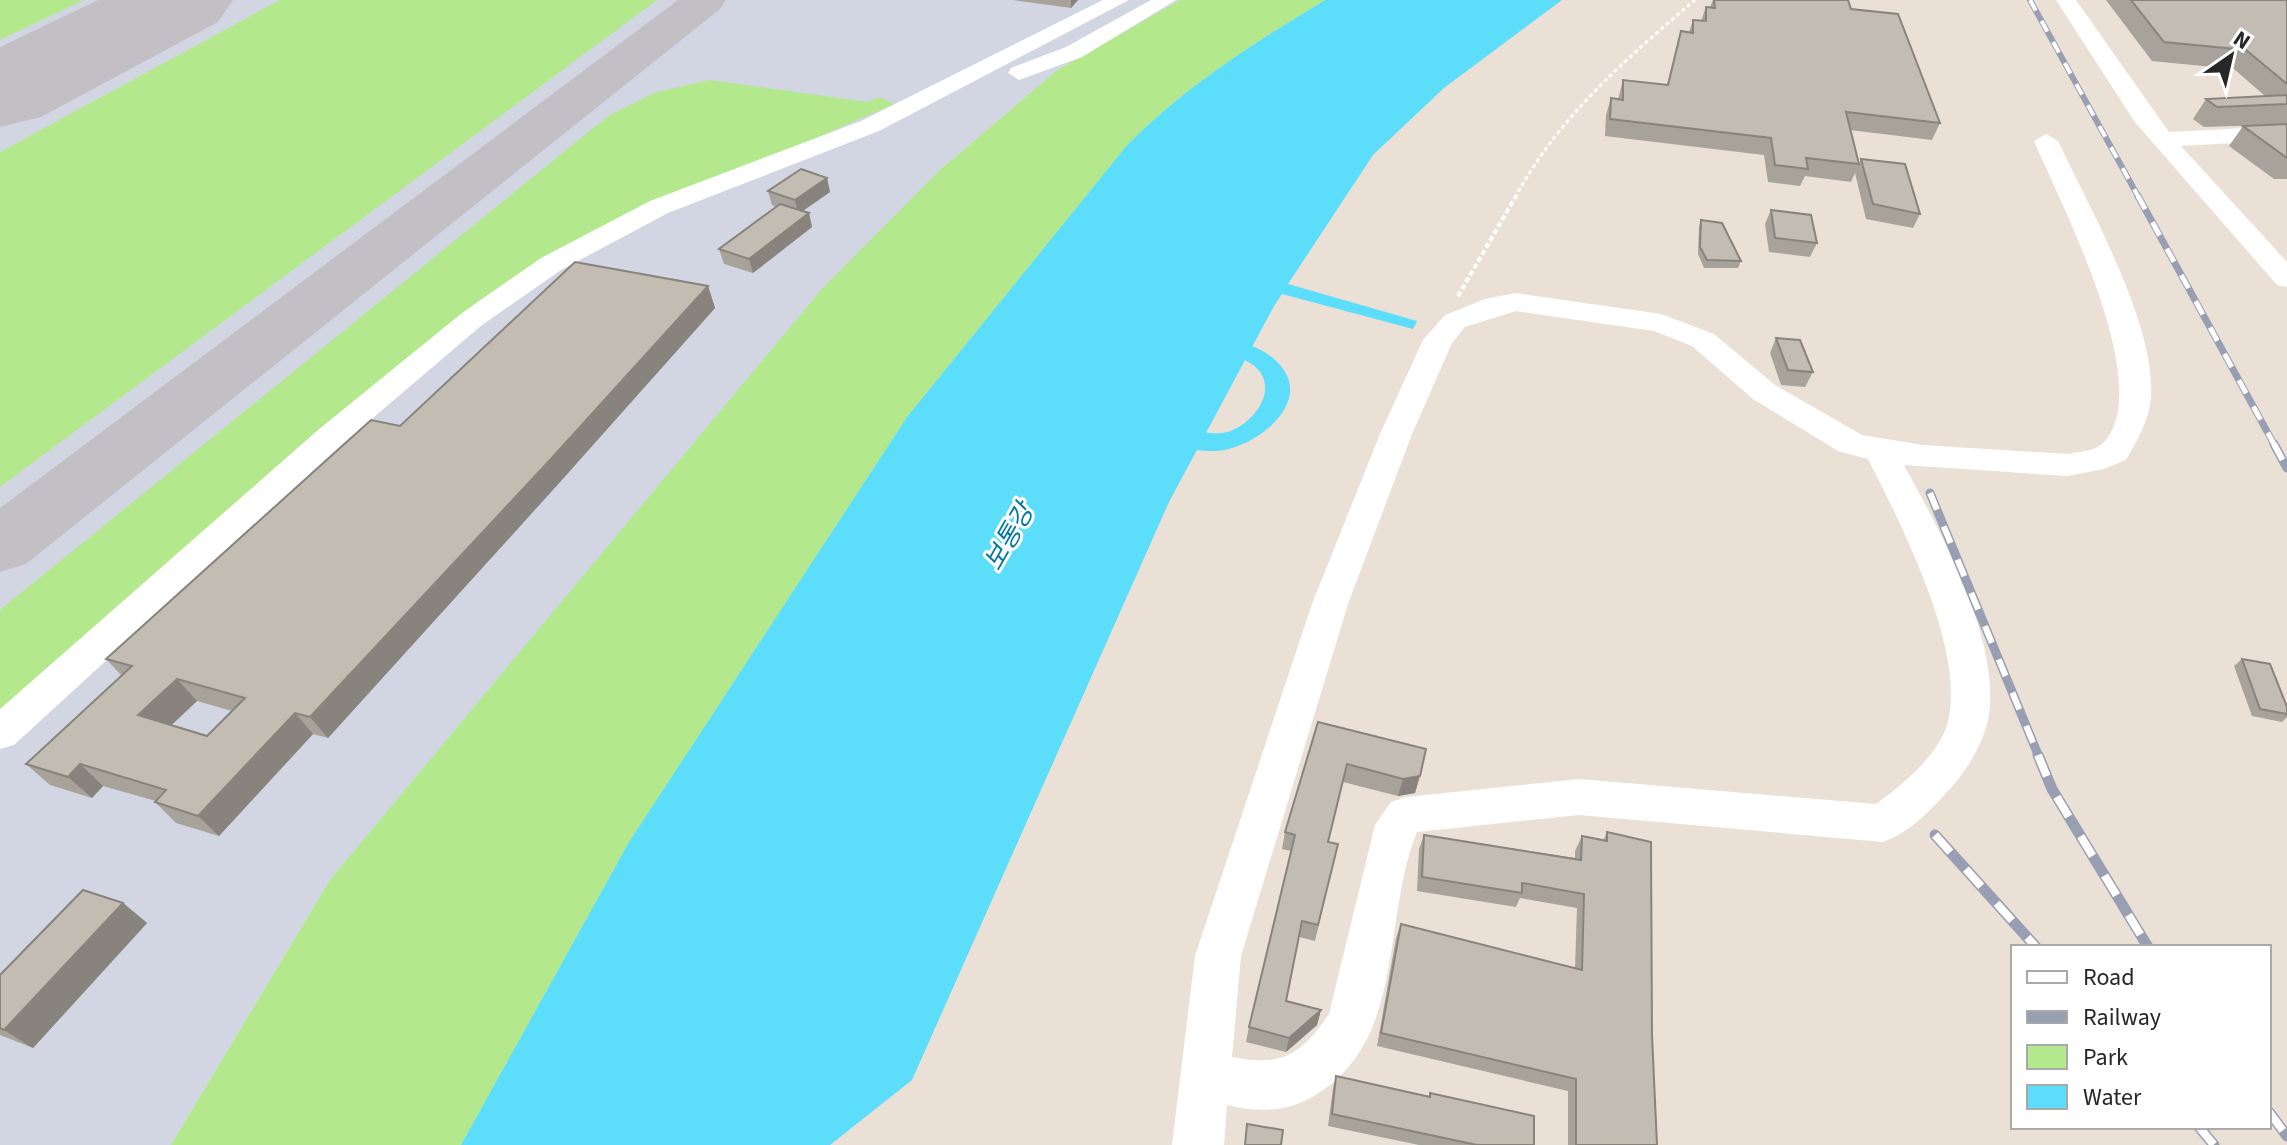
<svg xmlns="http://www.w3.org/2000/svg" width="2287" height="1145" font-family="'Source Sans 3','Noto Sans KR',sans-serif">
	<rect width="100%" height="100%" fill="#ebe0d6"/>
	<polygon fill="#d2d6e3" points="0,0 1180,0 1056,71 941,169 330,880 171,1145 0,1145"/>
	<g fill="#b3e98c">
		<polygon points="0,0 84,0 0,40"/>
		<polygon points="280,0 657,0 0,487 0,152"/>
		<path d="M1180 0H1325C1254 43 1187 85 1128 144L907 417 629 842 461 1145H171L330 880 821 290 941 169 1056 71Z"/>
		<polygon points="709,80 868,102 879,97 894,104 586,239 0,718 0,610 608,116 654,93"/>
	</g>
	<path fill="#5cddfa" d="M1325 0H1562L1444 88 1373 155 1288 284 1417 321 1413 329 1282 294 1274 306 1169 502 912 1080 830 1145H461L629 842 907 417 1128 144C1187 85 1254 43 1325 0Z"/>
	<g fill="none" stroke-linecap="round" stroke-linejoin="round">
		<path fill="#5cddfa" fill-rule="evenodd" d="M1213 335C1237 341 1264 346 1280 365 1315 405 1251 450 1215 451 1196 452 1173 445 1154 440L1150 434 1154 428C1192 418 1218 454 1254 414 1261 406 1266 396 1265 385 1263 359 1225 353 1205 347L1201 342Z"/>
		<polygon fill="#c2c0c4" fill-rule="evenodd" points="678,0 726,0 720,9 26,564 0,572 0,508"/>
		<polygon fill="#c2c0c4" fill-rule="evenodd" points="98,0 233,0 218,22 41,117 0,127 0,47"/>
		<path stroke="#fff" stroke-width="3" stroke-dasharray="4 3" stroke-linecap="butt" d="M1515 198C1557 118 1627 58 1695 0"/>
		<polyline stroke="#fff" stroke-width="4" stroke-dasharray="5 3" stroke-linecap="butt" points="1458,296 1516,196"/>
		<g fill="#fff" fill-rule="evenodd">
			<polygon points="1103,0 1129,0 879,131 668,213 561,270 482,325 340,446 14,745 0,749 0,709 318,430 462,313 541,258 650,201 861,121"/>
			<polygon points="1151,0 1176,0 1082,57 1019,80 1008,73 1011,68 1066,47"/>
			<polygon points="2056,0 2076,0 2169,132 2287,126 2287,140 2181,146 2287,262 2287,287 2277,285 2134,121"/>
			<path d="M2046 134 2058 141C2090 209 2156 324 2151 398 2149 420 2137 441 2126 460L2104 469 2067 476 1904 465C1940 531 2000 639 1989 715 1984 744 1965 774 1945 794 1927 814 1908 833 1883 842L1579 815 1417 832C1383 914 1405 1030 1326 1088 1293 1112 1265 1114 1227 1105L1224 1145H1172L1195 956 1312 604 1380 434 1423 340 1445 315 1485 299 1516 293 1661 314 1714 334 1775 385 1862 435 1923 445 2067 454C2078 452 2094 451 2102 444 2159 390 2059 200 2034 141ZM1516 311 1654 331 1692 346 1753 399 1838 451 1868 459C1900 522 1974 664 1944 733 1931 761 1901 786 1876 804L1579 779 1406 797 1391 802 1375 825 1329 1014C1301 1055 1282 1067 1232 1057L1241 956 1348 604 1412 434 1452 343 1465 327Z"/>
		</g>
		<defs>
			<polyline id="rail-far3" points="2030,0 2139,198"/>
			<polyline id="rail-far2" points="2138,196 2275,446"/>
			<g id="rail-far1">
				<polyline points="2274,444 2287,468"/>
				<polyline points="1930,493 2039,757"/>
			</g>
			<g id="rail">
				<polyline points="2038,755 2052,789 2148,947"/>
				<polyline points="1935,835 2036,947"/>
				<polyline points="2269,1112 2287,1136"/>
				<polyline points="2199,1127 2214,1145"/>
			</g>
		</defs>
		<use href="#rail-far3" stroke="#999fb3" stroke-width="6"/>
		<use href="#rail-far2" stroke="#999fb3" stroke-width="7"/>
		<use href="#rail-far1" stroke="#999fb3" stroke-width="9"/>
		<use href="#rail" stroke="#999fb3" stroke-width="11"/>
		<use href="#rail-far3" stroke="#fff" stroke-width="4" stroke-dasharray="12" stroke-linecap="butt"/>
		<use href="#rail-far2" stroke="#fff" stroke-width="5" stroke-dasharray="15" stroke-linecap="butt"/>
		<use href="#rail-far1" stroke="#fff" stroke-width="6" stroke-dasharray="18" stroke-linecap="butt"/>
		<use href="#rail" stroke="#fff" stroke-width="8" stroke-dasharray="23" stroke-linecap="butt"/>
	</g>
	<g fill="#a7a29a" fill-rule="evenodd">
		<polygon points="1013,0 1078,0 1071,8"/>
		<polygon points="1713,0 1848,0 1851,9 1940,123 1932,140 1850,130 1859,164 1861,159 1920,214 1913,228 1866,219 1855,173 1851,182 1805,176 1800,186 1768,182 1764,155 1605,136 1606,115 1611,98 1618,99 1623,80 1667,85 1681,31 1689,32 1693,20 1701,21 1706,7 1710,7"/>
		<polygon points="2106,0 2286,0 2287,1 2287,179 2274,179 2229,146 2243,126 2266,125 2204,127 2193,119 2206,99 2265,96 2234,69 2152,61"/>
		<polygon points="827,178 830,192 803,211 809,213 812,227 753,273 724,264 719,249 776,207 772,205 768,191"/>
		<polygon points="1771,210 1817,243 1810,257 1769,252 1765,224"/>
		<polygon points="1701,220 1741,261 1738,268 1704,268 1698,254 1699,227"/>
		<path d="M708 286 715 308 560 482 328 738 313 734 219 836 176 823 155 802 156 801 103 786 92 798 50 785 26 764 122 676 106 659 400 426ZM197 701 232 711 207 736 171 725Z"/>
		<polygon points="1776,338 1813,372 1805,387 1781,385 1770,353"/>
		<polygon points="2242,659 2287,707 2287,717 2282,722 2252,716 2234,666"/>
		<polygon points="1318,722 1426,749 1415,793 1398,796 1343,782 1328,842 1338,844 1315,941 1299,937 1286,1001 1321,1010 1317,1025 1286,1052 1246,1042 1249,1027 1291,851 1282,849 1285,832"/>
		<polygon points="1607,832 1652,1035 1657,1145 1568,1145 1568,1091 1377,1046 1396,938 1401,924 1575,968 1577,908 1520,898 1516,907 1417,891 1419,849 1424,835 1575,858 1575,851 1582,836 1603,841"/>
		<polygon points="123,903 147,923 33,1048 0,1035 0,975"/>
		<polygon points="1336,1076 1429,1096 1430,1093 1534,1145 1419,1145 1328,1126 1333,1088"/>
	</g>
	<g fill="#88847d">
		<polygon points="1071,0 1078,0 1071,8"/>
		<polygon points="827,178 830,192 798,214 795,200"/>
		<polygon points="809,213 812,227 753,273 749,259"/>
		<polygon points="708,286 715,308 560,482 328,738 310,717"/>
		<polygon points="177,679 197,701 159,737 138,715"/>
		<polygon points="295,713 313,734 219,836 198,816"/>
		<polygon points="80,764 103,786 92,798 68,777"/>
		<polygon points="1420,776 1415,793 1398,796 1403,779"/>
		<polygon points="123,903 147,923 33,1048 4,1030"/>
		<polygon points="1321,1010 1317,1025 1286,1052 1289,1038"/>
	</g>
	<g fill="#c2bcb3" stroke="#88847d" stroke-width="2" fill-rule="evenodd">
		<polygon points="1714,0 1848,0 1851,9 1898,14 1940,123 1846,112 1859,164 1806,158 1808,169 1775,165 1771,138 1610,119 1611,98 1623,100 1623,80 1668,85 1681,31 1693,33 1693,20 1706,21 1706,7 1715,8"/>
		<polygon points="2131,0 2286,0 2287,1 2287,84 2246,50 2164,42"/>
		<polygon points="2287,95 2287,104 2217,107 2206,99"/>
		<polygon points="2287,124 2287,158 2243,126"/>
		<polygon points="1861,159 1905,164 1920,214 1873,204"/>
		<polygon points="801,169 827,178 795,200 768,191"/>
		<polygon points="780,204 809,213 749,259 719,249"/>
		<polygon points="1771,210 1811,215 1817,243 1775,238"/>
		<polygon points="1701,220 1722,223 1741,261 1707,260 1700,247"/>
		<path d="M575 262 708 286 550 460 310 717 295 713 198 816 155 802 166 790 80 764 68 777 26 764 132 666 106 659 371 420 400 426ZM177 679 245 698 207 736 138 715Z"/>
		<polygon points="1776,338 1800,340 1813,372 1788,370"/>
		<polygon points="2242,659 2270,664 2287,707 2287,714 2260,709"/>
		<polygon points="1318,722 1426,749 1420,776 1403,779 1347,764 1328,842 1338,844 1318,925 1302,921 1286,1001 1321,1010 1289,1038 1249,1027 1295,835 1285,832"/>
		<polygon points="1607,832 1651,842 1652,1035 1657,1145 1576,1145 1576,1079 1381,1033 1401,924 1582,970 1584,894 1522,883 1522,893 1422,877 1424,835 1581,860 1582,836 1607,841"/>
		<polygon points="83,890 123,903 4,1030 0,1028 0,975"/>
		<polygon points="1336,1076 1430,1097 1430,1093 1534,1116 1534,1145 1477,1145 1332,1114"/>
		<polygon points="1247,1124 1283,1130 1281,1145 1245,1145"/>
	</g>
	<g text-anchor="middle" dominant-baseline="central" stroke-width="6" stroke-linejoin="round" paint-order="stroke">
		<g font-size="26" font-style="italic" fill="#0077a1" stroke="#fff">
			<text transform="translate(1009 537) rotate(-60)">보통강</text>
		</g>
	</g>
	<rect x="2011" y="945" width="260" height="184" fill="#ffffff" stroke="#a9a9a9" stroke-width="2"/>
	<rect x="2027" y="971" width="40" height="12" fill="#ffffff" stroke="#a9a9a9" stroke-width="2"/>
	<text x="2083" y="985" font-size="24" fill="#272727">Road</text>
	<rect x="2027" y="1011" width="40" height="12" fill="#999fb3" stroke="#a9a9a9" stroke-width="2"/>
	<text x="2083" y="1025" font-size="24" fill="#272727">Railway</text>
	<rect x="2027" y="1045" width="40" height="24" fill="#b3e98c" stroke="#a9a9a9" stroke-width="2"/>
	<text x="2083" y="1065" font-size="24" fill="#272727">Park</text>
	<rect x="2027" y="1085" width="40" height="24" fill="#5cddfa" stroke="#a9a9a9" stroke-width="2"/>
	<text x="2083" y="1105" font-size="24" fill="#272727">Water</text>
	<g transform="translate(2231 56) rotate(34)" stroke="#ffffff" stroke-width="6" paint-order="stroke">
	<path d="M0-6L14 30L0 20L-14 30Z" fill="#272727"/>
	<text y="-12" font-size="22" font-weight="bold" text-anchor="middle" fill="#272727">N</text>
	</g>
</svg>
